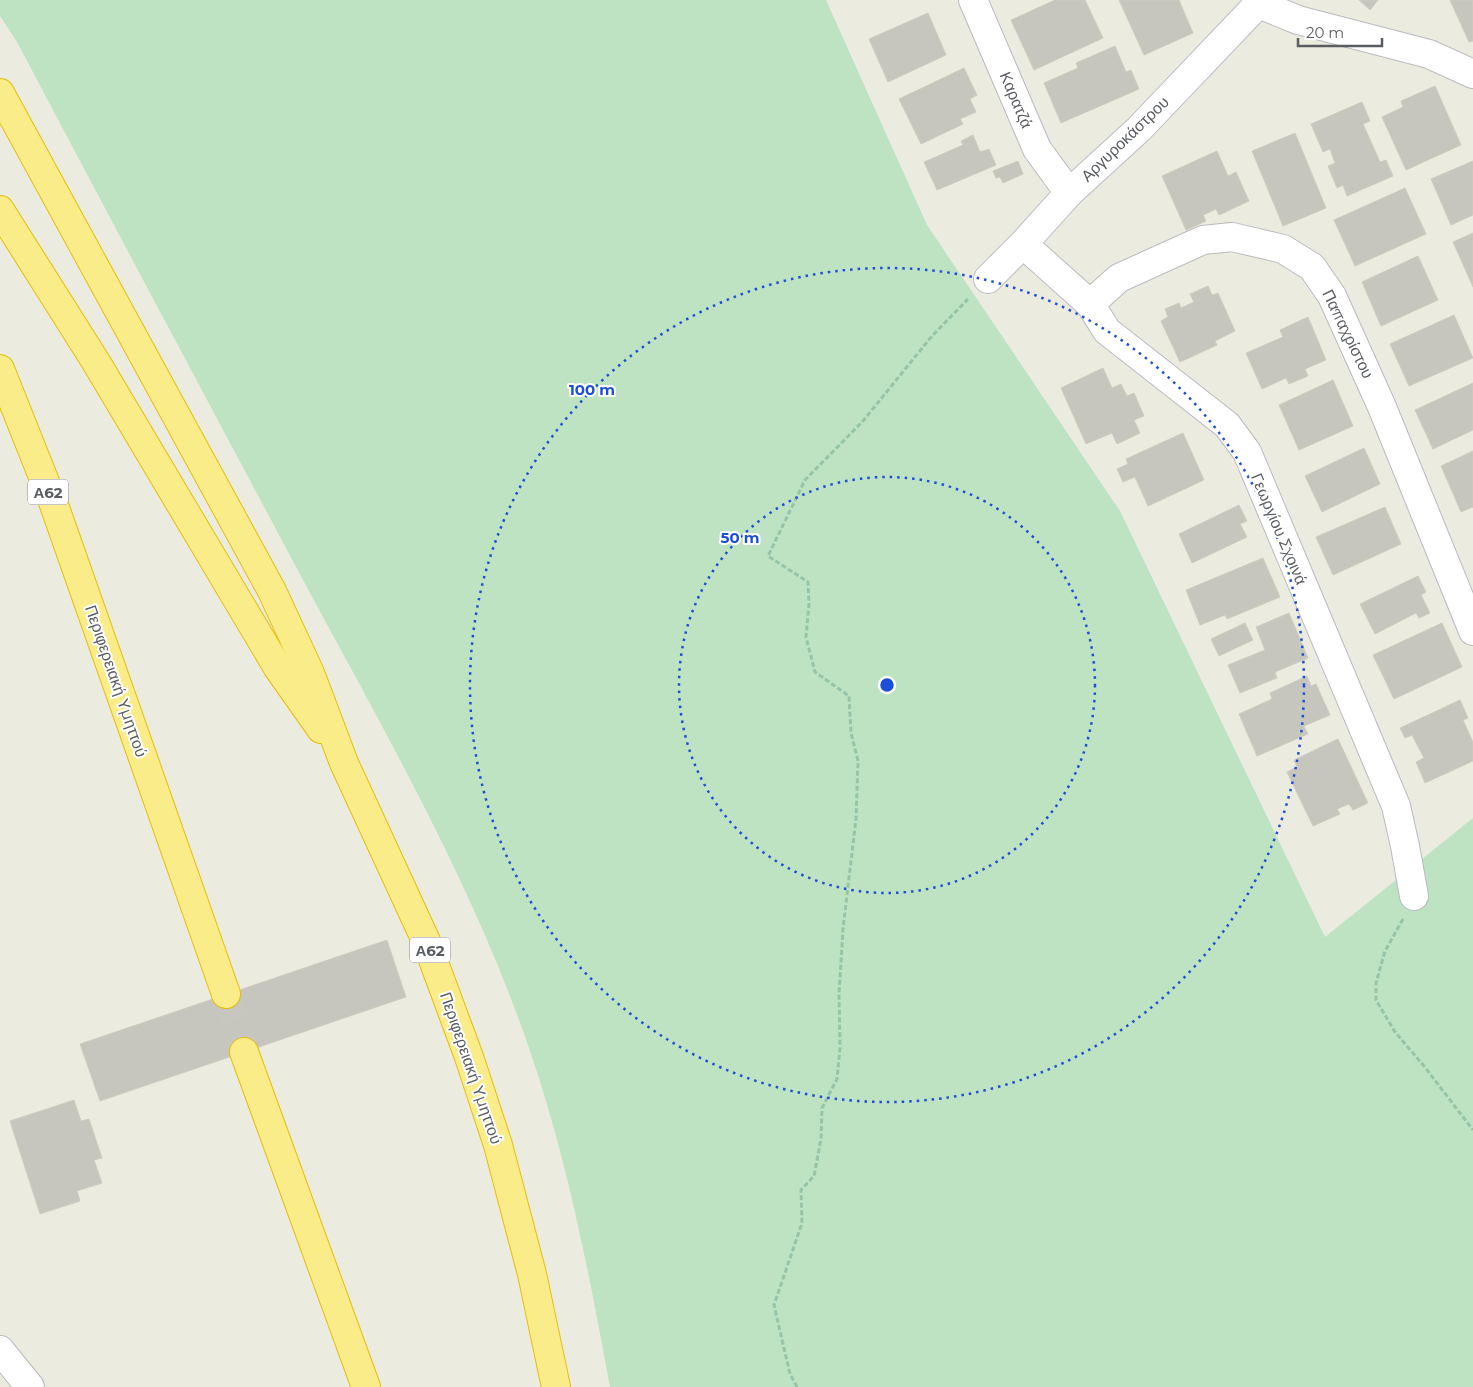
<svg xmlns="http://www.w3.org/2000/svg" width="1473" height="1387" font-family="Montserrat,sans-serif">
	<rect width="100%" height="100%" fill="#ecebe0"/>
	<path fill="#bde3c2" d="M0 0H826L927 225 1120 511 1325 937 1473 818V1387H610C589 1273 567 1158 529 1048 474 888 390 741 310 593 212 409 114 226 17 42L0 16Z"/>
	<g fill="#c6c5be" stroke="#d0cdbf">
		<polygon points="1055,0 1085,0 1103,38 1034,70 1011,20"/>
		<polygon points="1119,0 1179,0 1193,33 1144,55"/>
		<polygon points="1359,0 1378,0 1370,10"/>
		<polygon points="1450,0 1473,0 1473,41 1469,42"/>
		<polygon points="928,13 946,55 888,82 869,39"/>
		<polygon points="1115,46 1126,72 1131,70 1139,89 1061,123 1044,83 1078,68 1076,63"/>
		<polygon points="964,68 977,95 970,99 976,112 960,119 963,124 921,144 899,99"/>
		<polygon points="1435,86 1461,145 1406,170 1382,117 1403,107 1401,101"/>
		<polygon points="1362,102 1370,121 1363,124 1380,162 1386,160 1393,176 1347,196 1343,185 1337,188 1328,166 1335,163 1330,149 1323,152 1311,124"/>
		<polygon points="1295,133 1326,208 1283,226 1252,151"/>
		<polygon points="973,135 980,152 989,149 996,165 937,190 924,162 963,145 961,141"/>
		<polygon points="1217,151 1228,176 1236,172 1249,201 1219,215 1216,209 1203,215 1206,221 1186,230 1162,176"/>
		<polygon points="1018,161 1023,174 1003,183 1000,177 996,178 993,171"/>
		<polygon points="1473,161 1473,215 1451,225 1431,179"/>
		<polygon points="1405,188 1426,234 1355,266 1334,220"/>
		<polygon points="1473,233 1473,287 1453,242"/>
		<polygon points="1418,256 1438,300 1381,326 1362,282"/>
		<polygon points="1208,286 1212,295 1218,293 1235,331 1215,341 1217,345 1180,362 1161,321 1168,317 1165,309 1179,303 1181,308 1194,302 1190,294"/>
		<polygon points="1454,315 1473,358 1409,386 1390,344"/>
		<polygon points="1308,317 1326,360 1305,369 1308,376 1289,384 1286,378 1262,389 1246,353 1283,337 1280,330"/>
		<polygon points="1103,368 1112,388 1121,384 1127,396 1134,393 1144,416 1134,420 1140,433 1117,444 1112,433 1086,444 1061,388"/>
		<polygon points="1333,380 1353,426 1299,450 1279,405"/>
		<polygon points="1473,383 1473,430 1433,449 1415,410"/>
		<polygon points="1183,433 1204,480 1148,506 1135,477 1123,482 1117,469 1128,464 1126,459"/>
		<polygon points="1364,448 1380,484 1322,512 1305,476"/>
		<polygon points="1473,451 1473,507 1461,512 1441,466"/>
		<polygon points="1239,505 1247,521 1240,524 1247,537 1192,563 1179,534"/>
		<polygon points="1385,507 1401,544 1333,575 1316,537"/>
		<polygon points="1263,558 1280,597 1227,619 1225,615 1200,625 1186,590"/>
		<polygon points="1418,576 1426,592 1421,595 1430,613 1419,618 1416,613 1375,634 1360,604"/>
		<polygon points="1289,613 1308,658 1275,672 1277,678 1240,693 1228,665 1265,650 1256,627"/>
		<polygon points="1245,623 1253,640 1219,656 1211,639"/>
		<polygon points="1442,623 1462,667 1394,699 1373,655"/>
		<polygon points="1307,676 1311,686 1316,684 1330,715 1304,726 1308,734 1257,756 1239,714 1272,699 1270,693"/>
		<polygon points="1460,700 1468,718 1463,720 1473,742 1473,761 1425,783 1416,762 1424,758 1412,735 1405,738 1400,728"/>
		<polygon points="1338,739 1368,803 1353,810 1349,804 1337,809 1340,814 1313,826 1287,772 1297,767 1294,760"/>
		<polygon points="387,940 406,997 100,1101 80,1044"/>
		<polygon points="74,1100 81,1121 89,1119 102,1158 94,1160 102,1183 77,1191 80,1201 40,1214 10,1121"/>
	</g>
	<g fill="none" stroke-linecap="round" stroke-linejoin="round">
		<polyline stroke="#c7c7c0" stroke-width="28" stroke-dasharray="28 14" stroke-linecap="butt" points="226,994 244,1052"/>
		<defs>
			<g id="street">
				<polyline points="973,0 1037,149 1069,193"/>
				<polyline points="1256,0 1259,4 1298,20 1429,54 1473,74"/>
				<polyline points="1023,244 1090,304 1107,331 1227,425 1247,452 1396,806 1405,846 1414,896"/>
				<polyline points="1090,304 1119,278 1203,240 1232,237 1283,249 1312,267 1332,296 1382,407 1473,631"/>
				<polyline points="0,1350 30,1387"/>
			</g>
			<polyline id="secondary" points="988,279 1023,244 1069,193 1139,129 1262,0"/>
			<g id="highway">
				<polyline points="0,93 272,591 310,673 344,763 426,941 469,1057 498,1145 532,1274 556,1387"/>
				<polyline points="0,210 96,362 278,668 321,729"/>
				<polyline points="0,369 53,502 226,994"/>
				<polyline points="244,1052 366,1387"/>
			</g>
		</defs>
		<use href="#street" stroke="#b8babf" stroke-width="30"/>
		<use href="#secondary" stroke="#b9bbc2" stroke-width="30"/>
		<use href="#highway" stroke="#e6be06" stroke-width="30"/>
		<g stroke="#96c4a9" stroke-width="3" stroke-dasharray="5 2.5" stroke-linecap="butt">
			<polyline points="1403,919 1385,951 1376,983 1376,1000 1395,1032 1424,1066 1473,1130"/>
			<polyline points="797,1387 790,1374 774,1305 802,1223 801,1190 814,1176 821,1139 822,1108 837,1079 840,1047 839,993 843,929 856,819 858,761 851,733 849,696 815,672 806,637 809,604 808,582 768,556 805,480 863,421 932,336 968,299"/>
		</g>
		<use href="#street" stroke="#fff" stroke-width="28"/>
		<use href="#secondary" stroke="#fff" stroke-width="28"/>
		<use href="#highway" stroke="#faec89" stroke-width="28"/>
	</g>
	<g fill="none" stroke="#1d4ed8" stroke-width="2.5" stroke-dasharray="2.5 5">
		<circle cx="887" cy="685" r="208"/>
		<circle cx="887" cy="685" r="417"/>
	</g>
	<g text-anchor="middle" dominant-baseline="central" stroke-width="4" stroke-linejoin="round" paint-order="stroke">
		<g fill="#fff" stroke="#8b8d90" stroke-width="1">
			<rect x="28" y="479.5" width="40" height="25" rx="4"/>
			<rect x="410" y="937.5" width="40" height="25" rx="4"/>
		</g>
		<g font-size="15" font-weight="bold" fill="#595c61">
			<text x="48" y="492">Α62</text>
			<text x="430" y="950">Α62</text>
		</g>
		<g font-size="16" fill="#595c61" stroke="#fff">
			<text transform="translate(1016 100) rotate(67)">Καρατζά</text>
			<text transform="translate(1125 139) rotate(-44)">Αργυροκάστρου</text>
			<text transform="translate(1348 334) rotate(64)">Παπαχρίστου</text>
			<text transform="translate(1279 529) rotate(67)">Γεωργίου Σχοινά</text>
			<text transform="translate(116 681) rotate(71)">Περιφερειακή Υμηττού</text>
			<text transform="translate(471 1068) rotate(71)">Περιφερειακή Υμηττού</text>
		</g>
	</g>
	<circle cx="887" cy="685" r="8" fill="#1d4ed8" stroke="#fff" stroke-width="2.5"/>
	<g font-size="15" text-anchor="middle" font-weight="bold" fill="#1d4ed8" stroke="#fff" stroke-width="4" stroke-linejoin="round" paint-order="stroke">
		<text x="592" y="395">100 m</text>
		<text x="740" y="543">50 m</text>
	</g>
	<path d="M1298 38v8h84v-8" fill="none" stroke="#595c61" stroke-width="2.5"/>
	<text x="1306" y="38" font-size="15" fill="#595c61" stroke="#ffffff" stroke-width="4" paint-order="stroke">20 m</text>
</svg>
